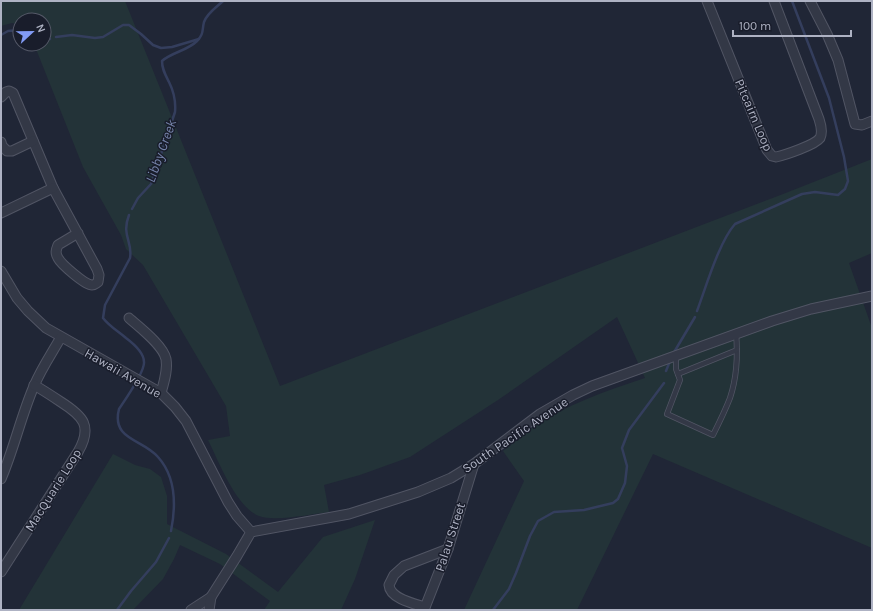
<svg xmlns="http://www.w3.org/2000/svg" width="873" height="611" font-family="Karla,sans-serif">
	<rect width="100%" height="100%" fill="#202636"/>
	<g fill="#233338">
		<path d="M1 1H125L280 386 778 196 872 159V253L849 263 872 328V548L653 454 577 610H464L524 481 503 451C513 444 522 435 532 428 568 404 605 391 645 378L617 317 498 400 410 457 360 475 324 485 329 512C312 514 275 522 259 516 236 507 219 462 208 440L230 436 226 406 143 265 126 249 121 235 83 167 34 44H44V20H20V24L12 23 1 26Z"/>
		<polygon points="113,454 135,465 150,469 161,477 167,496 167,524 226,554 278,592 323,537 375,520 355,579 341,610 264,610 270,601 220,564 180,545 174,559 163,579 133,610 19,610"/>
	</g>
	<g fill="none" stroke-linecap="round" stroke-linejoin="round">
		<g stroke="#343e5d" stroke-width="2.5">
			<polyline points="1,35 8,31 20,30"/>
			<polyline points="56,37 72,35 95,38 103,37 123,25 129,25 141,34 153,45 161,48 172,47 199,39"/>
			<polyline points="44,39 50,39"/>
			<path d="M132 209 138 198 151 184 175 112C176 101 174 92 169 82 165 74 162 69 162 61 172 52 187 51 197 41 204 34 202 30 204 22 207 13 217 7 223 1"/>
			<path d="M129 215C121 236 133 241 130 258L105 305 103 318C110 327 118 331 126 338 134 344 144 353 144 362 145 372 125 400 119 409 111 440 143 439 158 457 176 477 176 506 171 531"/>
			<path d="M697 311C706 287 719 242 735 224L802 194 815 192 838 195 845 189 848 181 844 157 829 98 792 1"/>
			<polyline points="673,354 695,317"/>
			<polyline points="666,371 670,361"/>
			<polyline points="117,610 131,591 156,562 169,538"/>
			<polyline points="493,610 509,589 516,573 530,536 538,521 554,512 584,510 613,503 618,499 625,483 627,466 622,448 629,430 664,383"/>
		</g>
		<defs>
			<g id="lane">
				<path d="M676 356V369L680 380 667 414 713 435C719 423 725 411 730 398 737 377 738 355 736 333"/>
				<polyline points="678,374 737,350"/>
			</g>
			<g id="street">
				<path d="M707 1 767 150 772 156 776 157C785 155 815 145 820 138 823 132 821 125 819 119L774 1"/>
				<polyline points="810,1 827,34 838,60 855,124 862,125 872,121"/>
				<path d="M1 97 6 92 9 91 13 93 53 188 97 269 99 275 98 282C95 284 95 285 92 285 85 285 61 264 58 258 55 253 56 250 58 245L78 233"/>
				<polyline points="1,142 2,146 7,151 12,151 33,141"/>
				<polyline points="1,213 53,188"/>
				<polyline points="1,271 17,298 28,311 46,328 161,393 175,407 186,421 228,502 237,516 251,532"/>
				<path d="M129 318C139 327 163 345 166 359 168 370 164 382 161 393"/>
				<path d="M1 479C14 449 21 416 34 386 41 369 52 353 61 337"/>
				<path d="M1 572 78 452C93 426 83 416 61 402 52 396 43 390 34 385"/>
				<path d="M425 607C415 604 390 599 389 585L394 575 404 566 448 549"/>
				<polyline points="191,610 211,597 237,556 251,532 349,514 418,492 451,478 474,464 540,414 573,395 592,386 772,321 811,309 872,296"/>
				<polyline points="209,610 211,597"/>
				<polyline points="424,610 448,549 474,464"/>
			</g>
		</defs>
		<use href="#lane" stroke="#515564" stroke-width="6"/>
		<use href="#street" stroke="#515564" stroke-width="11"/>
		<use href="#lane" stroke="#333846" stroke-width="4.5"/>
		<use href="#street" stroke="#333846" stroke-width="9"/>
	</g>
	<g text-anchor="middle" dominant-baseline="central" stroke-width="3" stroke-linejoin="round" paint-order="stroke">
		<g font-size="13" fill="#aeb2c3" stroke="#191d2b">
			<text transform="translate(754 115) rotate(67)">Pitcairn Loop</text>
			<text transform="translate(123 373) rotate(30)">Hawaii Avenue</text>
			<text transform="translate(515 435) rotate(-34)">South Pacific Avenue</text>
			<text transform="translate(53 490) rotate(-58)">MacQuarie Loop</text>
			<text transform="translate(450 537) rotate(-72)">Palau Street</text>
		</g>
		<g font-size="14" font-style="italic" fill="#7684ab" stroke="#191d2b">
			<text transform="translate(161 151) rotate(-70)">Libby Creek</text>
		</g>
	</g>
	<rect width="873" height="611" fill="none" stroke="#aeb2c3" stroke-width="4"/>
	<g transform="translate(32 32) rotate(68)"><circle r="19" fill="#191d2b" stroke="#555968"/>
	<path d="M0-3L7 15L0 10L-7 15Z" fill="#829bf4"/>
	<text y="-6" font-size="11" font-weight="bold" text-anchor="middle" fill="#aeb2c3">N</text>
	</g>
	<path d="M733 30v6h118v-6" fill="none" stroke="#aeb2c3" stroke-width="2"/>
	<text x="739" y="30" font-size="12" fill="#aeb2c3" stroke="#191d2b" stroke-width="3" paint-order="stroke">100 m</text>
</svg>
